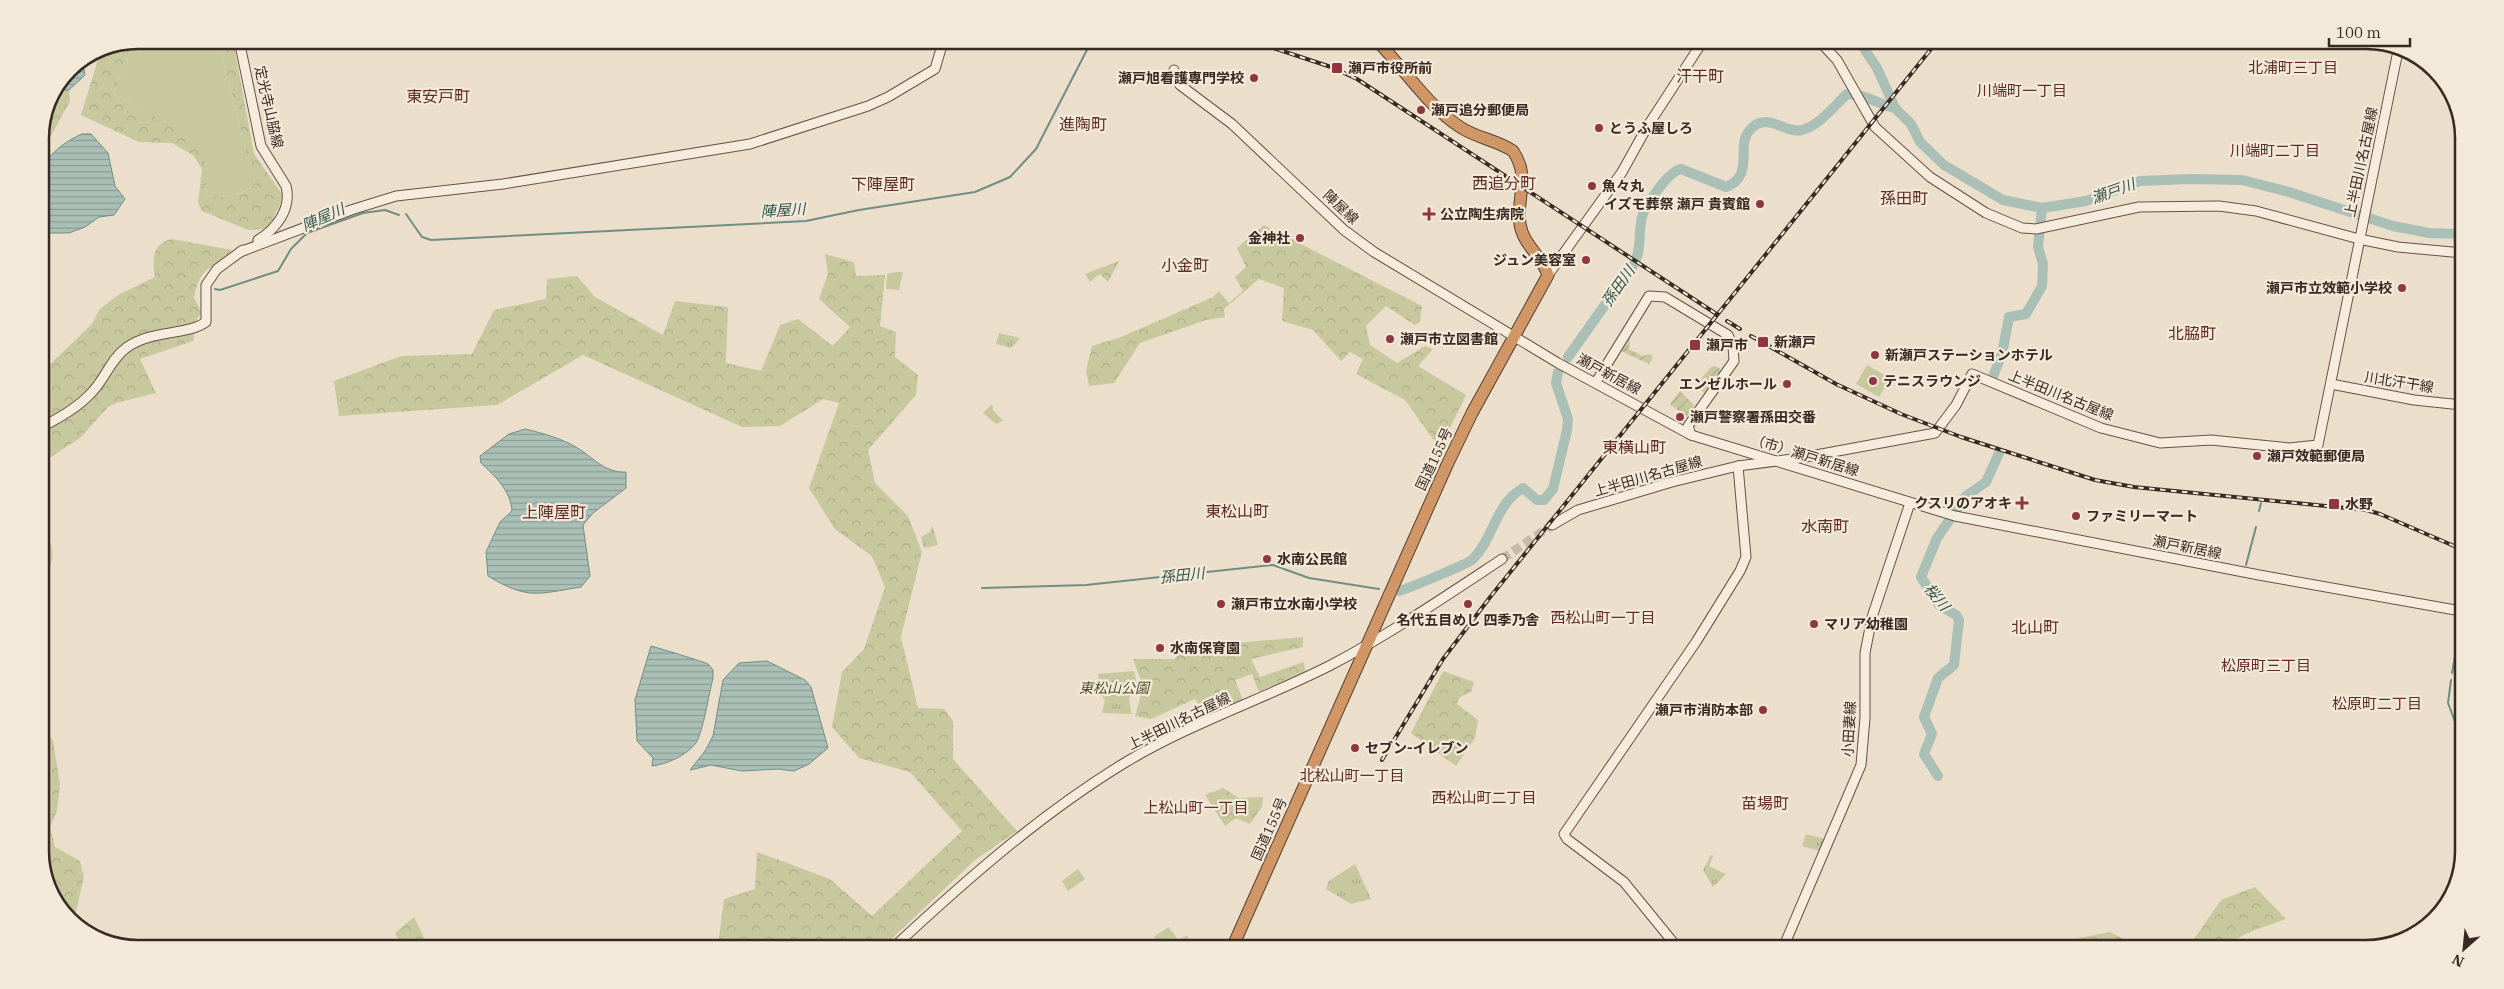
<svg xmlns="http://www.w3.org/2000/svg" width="2504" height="989" font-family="'IBM Plex Serif','Noto Sans JP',serif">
	<defs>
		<pattern id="forest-crowns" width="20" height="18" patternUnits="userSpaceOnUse" patternTransform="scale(1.25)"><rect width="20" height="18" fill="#c8c89f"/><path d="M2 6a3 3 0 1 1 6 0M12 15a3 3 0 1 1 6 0" fill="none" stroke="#adac89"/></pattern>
		<pattern id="park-tufts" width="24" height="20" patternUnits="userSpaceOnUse" patternTransform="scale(1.25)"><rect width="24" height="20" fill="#c8c89f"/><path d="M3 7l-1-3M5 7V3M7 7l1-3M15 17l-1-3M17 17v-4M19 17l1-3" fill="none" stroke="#adac89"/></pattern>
		<pattern id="garden-furrows" width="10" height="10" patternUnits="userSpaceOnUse" patternTransform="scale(1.25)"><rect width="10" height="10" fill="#c8c89f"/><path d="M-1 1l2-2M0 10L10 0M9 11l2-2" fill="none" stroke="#adac89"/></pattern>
		<pattern id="water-rules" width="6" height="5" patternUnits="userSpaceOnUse" patternTransform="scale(1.25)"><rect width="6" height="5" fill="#aac0b7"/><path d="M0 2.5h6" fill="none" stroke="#8b9c94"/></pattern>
	</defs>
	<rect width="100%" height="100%" fill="#ebdeca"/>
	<g fill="#c8c89f">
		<path d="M138 40H218L249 164 255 176C254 180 253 184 251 187 244 195 214 200 206 195 207 185 208 174 206 164 198 137 139 108 114 94L133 41Z"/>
		<polygon points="1867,365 1890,378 1879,397 1856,384"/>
	</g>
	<g fill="url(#forest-crowns)">
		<path d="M218 40H233L254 154 282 194 281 202 270 225 263 229 248 230 202 211 198 203 202 169 193 155 172 143 139 142 81 115 102 47 133 41 114 94C140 109 198 135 206 164 208 174 207 185 206 195 215 200 245 195 251 187 253 184 254 180 255 176L249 164Z"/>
		<path d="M55 90H69L70 101 40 156C40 133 41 109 55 90Z"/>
		<polygon points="1264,225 1422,306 1420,322 1415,325 1386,306 1366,326 1370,345 1397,363 1425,346 1433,349 1418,366 1466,395 1440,449 1405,400 1356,374 1363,359 1350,352 1341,361 1313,330 1282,321 1284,288 1259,279 1224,309 1225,317 1206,320 1140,343 1114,383 1089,386 1086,371 1092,346 1121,337 1213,297 1219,291 1229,303 1243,291 1235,277 1246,267 1237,248"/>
		<path d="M172 239 232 250C213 273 201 261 194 298L202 313 197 319 193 341 140 359 156 393 116 403 108 407 80 438 40 464 42 372 92 324 99 310 118 295 155 277C152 260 152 243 172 239Z"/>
		<polygon points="825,254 854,262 856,276 885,275 880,326 896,332 895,357 918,375 916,395 868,450 875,483 908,516 922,552 901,637 918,708 944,709 953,721 953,759 1017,831 975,860 884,946 718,945 724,899 755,889 757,852 830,879 872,916 962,831 910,772 859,758 832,727 842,672 864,649 885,587 872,556 835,529 809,488 839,403 823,399 780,426 742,427 583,355 497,405 339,416 334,381 401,356 472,354 494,310 546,299 547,279 577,276 595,297 663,335 675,301 728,307 726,363 761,371 780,325 798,319 833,346 850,327 819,299 828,274"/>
		<polygon points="1119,261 1108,282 1100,274 1090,282 1085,274"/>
		<path d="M40 533 51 543C53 556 54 570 40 577Z"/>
		<polygon points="1303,637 1303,647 1251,659 1260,677 1304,662 1305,671 1259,692 1252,674 1235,680 1243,700 1206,716 1195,699 1151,719 1135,716 1143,687 1133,659 1175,659 1180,648"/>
		<polygon points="1443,671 1474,682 1471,692 1460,697 1457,704 1478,720 1475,738 1456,766 1411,733"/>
		<polygon points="40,720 53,741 60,784 57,811 50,827 55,847 80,861 84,877 74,920 60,910 40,858 40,801 44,791 47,757 40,745"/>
		<polygon points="1223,788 1239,798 1263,797 1262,807 1250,824 1236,818 1225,826 1205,795"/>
		<polygon points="2255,887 2286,919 2252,931 2216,949 2146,948 2192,942 2221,900"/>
		<polygon points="414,917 427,944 401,944 395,933"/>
		<polygon points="2110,932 2140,948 2032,948 2037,946"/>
	</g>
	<g fill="url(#park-tufts)">
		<polygon points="896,272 903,272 899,290 886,289 887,274"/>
		<polygon points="999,333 1020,338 1011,348 996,344"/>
		<polygon points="992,404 993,410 1003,421 996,424 983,413"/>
		<polygon points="932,525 938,545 924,548 921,537 930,532"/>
		<path d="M1134 671 1137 683C1127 694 1129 701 1132 714L1102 713 1105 700 1099 692 1098 674Z"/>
		<polygon points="1806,834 1825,839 1820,851 1802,846"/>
		<polygon points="1711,855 1713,856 1709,866 1726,874 1713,887 1703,870"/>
		<polygon points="1355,864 1371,899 1351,904 1326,889 1329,881"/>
		<polygon points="1078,869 1085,879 1068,891 1062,881"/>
		<polygon points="1169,927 1178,940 1186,936 1189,937 1185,946 1151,946 1155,936"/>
	</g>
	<g fill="url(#garden-furrows)">
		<polygon points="1631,329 1629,349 1642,356 1650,354 1653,357 1649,364 1621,351 1620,347"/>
		<polygon points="1715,366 1719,368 1722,372 1708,393 1704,393 1699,387 1699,381 1711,367"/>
		<polygon points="1680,391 1693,404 1693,409 1687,417 1670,404"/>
	</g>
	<g fill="url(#water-rules)" stroke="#718e84">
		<polygon points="82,59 85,75 69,90 55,90 69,68"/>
		<path d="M82 134H91L108 153 115 186 125 199 114 215 99 217 85 227 69 233H40C40 218 37 187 40 173 45 156 67 140 82 134Z"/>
		<path d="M525 429C542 433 564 439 579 449 595 459 605 473 626 472V488L593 513 583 525 590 576 581 587C537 594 528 600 488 576L486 552 500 522 512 511C511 491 495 476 481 463L480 456 509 434Z"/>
		<path d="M651 646C655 647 705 662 708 664 710 666 711 668 713 670V678C709 693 703 732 696 743 686 756 667 764 652 766L653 758 637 741 635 700Z"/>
		<polygon points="767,661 805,680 811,687 828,748 809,764 794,771 778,769 742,771 711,765 690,770 705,751 713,736 723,680 739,663"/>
	</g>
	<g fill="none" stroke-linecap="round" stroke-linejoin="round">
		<g stroke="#718e84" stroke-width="2">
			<polyline points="406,214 422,237 431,240 806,221 859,210 975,192 1010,177 1036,149 1091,42"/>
			<polyline points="215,289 220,290 278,271 291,249 307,233 363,213 385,210 399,215"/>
			<polyline points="2259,511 2261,503"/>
			<polyline points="2246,565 2256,527"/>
			<polyline points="982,588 1086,585 1273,565 1309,578 1379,589"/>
			<polyline points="2452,673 2460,629"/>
			<polyline points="2451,680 2448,703 2460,735"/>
		</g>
		<g stroke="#aac0b7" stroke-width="10">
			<polyline points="1861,44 1877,68 1895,108 1911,124 1920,142 1944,165 2003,200 2042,208 2086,201 2140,181 2190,179 2242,180 2289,192 2393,226 2429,233 2463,234"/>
			<path d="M1568 357 1634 264C1642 249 1638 233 1642 217 1645 205 1669 171 1681 169L1726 187C1755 176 1736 146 1749 131 1767 109 1785 135 1802 130 1820 125 1834 106 1847 94 1865 94 1878 104 1895 108"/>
			<polyline points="1992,379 2002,354 2009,317 2026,314 2042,286 2043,264 2038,247 2042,208"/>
			<path d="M1399 591C1407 589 1470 563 1473 559 1494 538 1495 504 1523 488L1537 500H1544L1553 489 1567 430 1568 419 1556 383 1558 372"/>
			<polyline points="1938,776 1924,754 1932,734 1924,717 1938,678 1954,665 1959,620 1956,615 1939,605 1921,577 1937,538 1966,496 1986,482 1999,453"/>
		</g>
		<polyline stroke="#c7baa8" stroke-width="9" stroke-dasharray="9 4.5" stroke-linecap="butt" points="1502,559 1552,525"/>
		<defs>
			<g id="secondary">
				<path d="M239 40 261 146 286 186C292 209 276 229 258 240"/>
				<polyline points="1822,44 1837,60 1875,127 1930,177 1986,213 2022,228 2036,229 2139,207 2219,206 2256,211 2359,239 2398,247 2463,253"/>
				<polyline points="1174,70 1180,85 1232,124 1344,230 1374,252 1558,363 1691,435 1955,516 2259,575 2461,611"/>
				<polyline points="240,252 351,210 396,196 503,184 750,144 868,106 888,97 935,69 943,42"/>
				<polyline points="1548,275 1622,172 1647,127 1701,44"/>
				<polyline points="1596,382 1649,296 1665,297 1728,335 1730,340"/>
				<polyline points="2331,384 2414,400 2462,405"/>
				<path d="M40 428C59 418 79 407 93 391 106 377 111 359 126 348 152 329 186 336 206 322V285L217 269 243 250"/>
				<polyline points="1691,435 1688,426 1734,361 1733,346"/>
				<polyline points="1552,525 1578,510 1672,482 1738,466 1800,458 1935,433 1956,405 1972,374 2101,428 2160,443 2211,440 2289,448 2318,445 2399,46"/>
				<path d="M895 946C967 879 1042 813 1126 762 1191 723 1264 699 1331 665 1390 634 1446 596 1502 559"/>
				<polyline points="1677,947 1624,882 1567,839 1564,834 1696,642 1740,571 1746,557 1738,466"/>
				<polyline points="1783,948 1861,765 1865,718 1865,653 1872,617 1910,503"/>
				<polyline points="2282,949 2297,947 2313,949"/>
			</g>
			<path id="highway" d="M1233 946 1447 465 1472 413 1548 275C1542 256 1523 245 1520 224 1516 197 1531 178 1513 151 1497 140 1476 138 1460 127 1427 105 1406 71 1379 43"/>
		</defs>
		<use href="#secondary" stroke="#685243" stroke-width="11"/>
		<use href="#highway" stroke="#554034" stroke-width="13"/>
		<use href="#secondary" stroke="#f6ecdd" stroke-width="9"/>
		<use href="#highway" stroke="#d09665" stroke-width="11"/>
		<defs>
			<g id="rail">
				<polyline points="1258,43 1331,67 1357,79 1715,313"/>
				<polyline points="1727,321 1740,329"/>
				<polyline points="1751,336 1836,384 1901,414 1961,437 2095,480 2134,487 2366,510 2380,514 2461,549"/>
				<polyline points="1382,760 1443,659 1491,596 1935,44"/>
			</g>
		</defs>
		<use href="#rail" stroke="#382a22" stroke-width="4"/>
		<use href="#rail" stroke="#f3e9d9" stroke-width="2" stroke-dasharray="5.5" stroke-linecap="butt"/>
	</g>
	<g fill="#8f3640" stroke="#f3e9d9" stroke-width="2">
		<rect x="1331" y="62" width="12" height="12" rx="2.5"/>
		<circle cx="1254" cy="78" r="5"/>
		<circle cx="1421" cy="110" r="5"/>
		<circle cx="1599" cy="128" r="5"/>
		<circle cx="1592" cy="186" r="5"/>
		<circle cx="1760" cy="204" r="5"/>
		<path d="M1426.5 206.5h5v5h5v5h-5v5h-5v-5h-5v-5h5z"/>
		<circle cx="1300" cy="238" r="5"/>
		<circle cx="1586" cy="260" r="5"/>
		<circle cx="2402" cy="288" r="5"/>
		<circle cx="1390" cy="339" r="5"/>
		<rect x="1757" y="336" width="12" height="12" rx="2.5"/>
		<rect x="1689" y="339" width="12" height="12" rx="2.5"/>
		<circle cx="1875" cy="355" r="5"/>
		<circle cx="1873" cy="381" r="5"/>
		<circle cx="1787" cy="384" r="5"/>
		<circle cx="1680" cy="417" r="5"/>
		<circle cx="2257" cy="456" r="5"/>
		<path d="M2019.5 495.5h5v5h5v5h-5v5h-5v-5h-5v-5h5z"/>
		<rect x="2328" y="498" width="12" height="12" rx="2.5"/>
		<circle cx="2076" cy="516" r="5"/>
		<circle cx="1267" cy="559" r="5"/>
		<circle cx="1221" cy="604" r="5"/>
		<circle cx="1468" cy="604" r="5"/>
		<circle cx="1814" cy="624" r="5"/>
		<circle cx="1160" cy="648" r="5"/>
		<circle cx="1763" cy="710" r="5"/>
		<circle cx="1355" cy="748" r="5"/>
	</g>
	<g text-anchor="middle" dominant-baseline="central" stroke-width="4.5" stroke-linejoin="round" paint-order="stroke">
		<g font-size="14" font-weight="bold" fill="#382a22" stroke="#f3e9d9" text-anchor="start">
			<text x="1348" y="68">瀬戸市役所前</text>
			<text x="1244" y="78" text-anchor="end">瀬戸旭看護専門学校</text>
			<text x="1431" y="110">瀬戸追分郵便局</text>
			<text x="1609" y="128">とうふ屋しろ</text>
			<text x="1602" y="186">魚々丸</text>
			<text x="1750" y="204" text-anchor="end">イズモ葬祭 瀬戸 貴賓館</text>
			<text x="1440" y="214">公立陶生病院</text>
			<text x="1290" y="238" text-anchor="end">金神社</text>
			<text x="1576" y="260" text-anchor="end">ジュン美容室</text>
			<text x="2392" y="288" text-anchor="end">瀬戸市立效範小学校</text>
			<text x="1400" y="339">瀬戸市立図書館</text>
			<text x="1774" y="342">新瀬戸</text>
			<text x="1706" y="345">瀬戸市</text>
			<text x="1885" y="355">新瀬戸ステーションホテル</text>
			<text x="1883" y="381">テニスラウンジ</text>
			<text x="1777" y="384" text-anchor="end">エンゼルホール</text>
			<text x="1690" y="417">瀬戸警察署孫田交番</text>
			<text x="2267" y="456">瀬戸效範郵便局</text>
			<text x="2012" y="503" text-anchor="end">クスリのアオキ</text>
			<text x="2345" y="504">水野</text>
			<text x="2086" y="516">ファミリーマート</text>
			<text x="1277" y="559">水南公民館</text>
			<text x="1231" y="604">瀬戸市立水南小学校</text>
			<text x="1468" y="620" text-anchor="middle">名代五目めし 四季乃舎</text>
			<text x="1824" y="624">マリア幼稚園</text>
			<text x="1170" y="648">水南保育園</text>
			<text x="1753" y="710" text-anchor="end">瀬戸市消防本部</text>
			<text x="1365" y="748">セブン-イレブン</text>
		</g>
		<g font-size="14" fill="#382a22" stroke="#f3e9d9">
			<text transform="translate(269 107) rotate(77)">定光寺山脇線</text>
			<text transform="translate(2361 162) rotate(-78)">上半田川名古屋線</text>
			<text transform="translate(1341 207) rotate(43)">陣屋線</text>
			<text transform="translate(1609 374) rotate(28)">瀬戸新居線</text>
			<text transform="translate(2399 382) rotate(9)">川北汗干線</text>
			<text transform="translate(2061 395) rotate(22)">上半田川名古屋線</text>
			<text transform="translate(1805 455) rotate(17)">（市）瀬戸新居線</text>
			<text transform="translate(1434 459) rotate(-65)">国道155号</text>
			<text transform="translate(1648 476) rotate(-16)">上半田川名古屋線</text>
			<text transform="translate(2187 547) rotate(11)">瀬戸新居線</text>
			<text transform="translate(1179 721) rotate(-26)">上半田川名古屋線</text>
			<text transform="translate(1849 729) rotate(-87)">小田妻線</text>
			<text transform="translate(1269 829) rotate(-66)">国道155号</text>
		</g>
		<g font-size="14" font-style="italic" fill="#4d522b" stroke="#f3e9d9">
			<text x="1114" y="688">東松山公園</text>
		</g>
		<g font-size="15" fill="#602c26" stroke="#f3e9d9">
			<text x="2293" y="67">北浦町三丁目</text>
			<text x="2022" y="90">川端町一丁目</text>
			<text x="2275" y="150">川端町二丁目</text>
			<text x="1603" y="617">西松山町一丁目</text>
			<text x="2266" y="665">松原町三丁目</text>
			<text x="2377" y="703">松原町二丁目</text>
			<text x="1352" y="775">北松山町一丁目</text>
			<text x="1484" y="797">西松山町二丁目</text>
			<text x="1196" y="807">上松山町一丁目</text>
		</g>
		<g font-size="15" font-style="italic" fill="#335650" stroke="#f3e9d9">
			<text transform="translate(2113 191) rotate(-20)">瀬戸川</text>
			<text transform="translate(783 210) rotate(-4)">陣屋川</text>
			<text transform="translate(323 217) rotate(-24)">陣屋川</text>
			<text transform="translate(1618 286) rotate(-55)">孫田川</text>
			<text transform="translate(1182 575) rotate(-6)">孫田川</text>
			<text transform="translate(1937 597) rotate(50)">桜川</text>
		</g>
		<g font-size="16" fill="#602c26" stroke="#f3e9d9">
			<text x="1700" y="76">汗干町</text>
			<text x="438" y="96">東安戸町</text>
			<text x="1083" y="124">進陶町</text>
			<text x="1504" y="183">西追分町</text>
			<text x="883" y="184">下陣屋町</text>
			<text x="1904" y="198">孫田町</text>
			<text x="1185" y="265">小金町</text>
			<text x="2192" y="333">北脇町</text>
			<text x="1634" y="447">東横山町</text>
			<text x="1237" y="511">東松山町</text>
			<text x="554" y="512">上陣屋町</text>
			<text x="1825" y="526">水南町</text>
			<text x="2035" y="627">北山町</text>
			<text x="1765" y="803">苗場町</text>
		</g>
	</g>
	<path d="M0 0H2504V989H0ZM138 49H2366A89 89 0 0 1 2455 138V851A89 89 0 0 1 2366 940H138A89 89 0 0 1 49 851V138A89 89 0 0 1 138 49Z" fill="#f3e9d9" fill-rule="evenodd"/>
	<path fill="none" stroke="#382a22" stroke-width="2.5" d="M138 49H2366A89 89 0 0 1 2455 138V851A89 89 0 0 1 2366 940H138A89 89 0 0 1 49 851V138A89 89 0 0 1 138 49Z"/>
	<g transform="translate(2464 949) rotate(207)" stroke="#f3e9d9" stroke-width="4" paint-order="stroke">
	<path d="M0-4L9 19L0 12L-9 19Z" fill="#382a22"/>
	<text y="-8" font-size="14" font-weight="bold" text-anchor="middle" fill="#382a22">N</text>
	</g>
	<path d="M2329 38v8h81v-8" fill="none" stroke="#382a22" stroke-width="2.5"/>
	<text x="2336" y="38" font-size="15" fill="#382a22" stroke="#f3e9d9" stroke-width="4" paint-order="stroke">100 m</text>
</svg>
